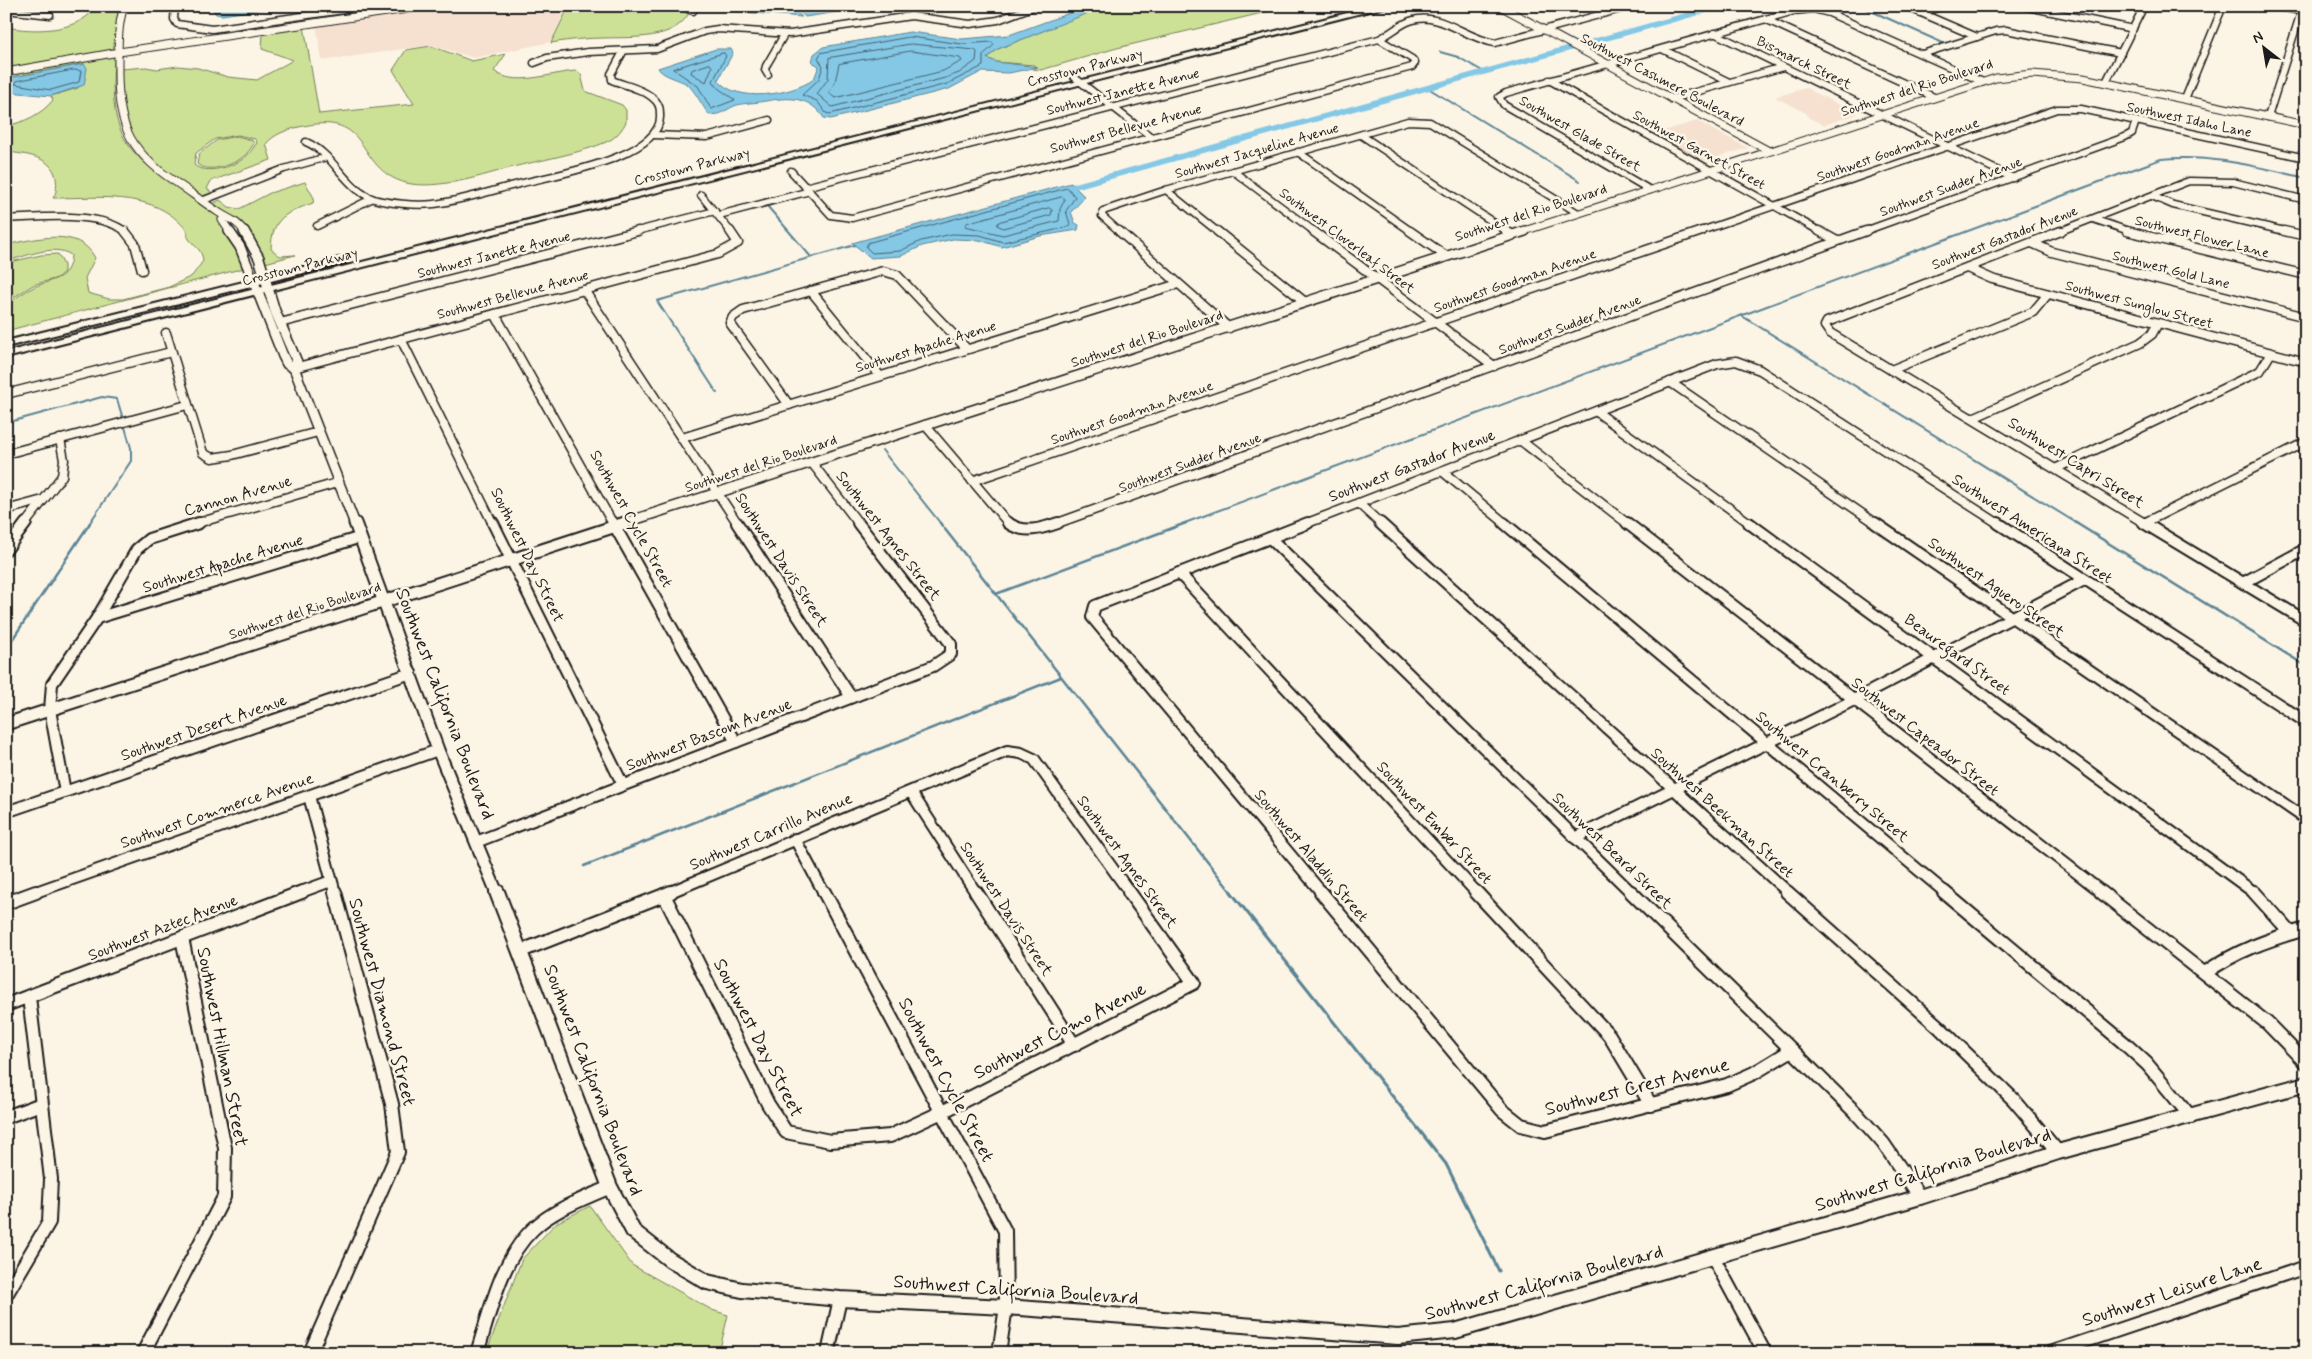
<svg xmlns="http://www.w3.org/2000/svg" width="2312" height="1359" font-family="Mynerve,sans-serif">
	<rect width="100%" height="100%" fill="#fcf5e5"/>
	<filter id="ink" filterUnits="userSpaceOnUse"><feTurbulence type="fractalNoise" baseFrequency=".02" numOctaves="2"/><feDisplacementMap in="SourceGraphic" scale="10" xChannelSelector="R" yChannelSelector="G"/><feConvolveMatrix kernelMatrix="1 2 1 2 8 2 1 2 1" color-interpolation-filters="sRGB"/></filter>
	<g filter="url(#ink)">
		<g fill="#f6e1d0">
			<polygon points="447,6 567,6 551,42 474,58 431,45 322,61 316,26"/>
			<polygon points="1806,88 1858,114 1824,125 1809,118 1806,113 1775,97"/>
			<polygon points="1697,121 1748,148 1708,160 1700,160 1653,134"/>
		</g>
		<g fill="#cce196" stroke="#747e59" fill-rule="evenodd">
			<path d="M93 6H121C117 42 108 84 117 120 130 171 186 184 221 217 231 226 239 255 244 268L6 331 7 304C16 298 25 291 34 287 53 279 70 279 71 255 53 243 26 257 6 261V245C34 239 79 226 95 258L85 278 88 293 109 299H123L169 287 192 276 203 261C202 249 195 247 189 239 186 234 189 236 187 231 184 226 175 218 171 215 139 192 90 198 53 198 57 192 57 186 56 178 52 156 25 154 6 152V126C24 122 41 115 53 100L51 96 78 88 84 64 8 78 9 92H6V27C32 32 76 33 94 9Z"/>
			<path d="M569 6H674L689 13C674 41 631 37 605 38 586 38 569 40 551 43Z"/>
			<polygon points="1113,6 1156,13 1153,10 1159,6 1291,6 1117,48 1041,70 1033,69 1037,67 1034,65 996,62 987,58 998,49 1101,7"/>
			<path d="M304 26 319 114 414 104 393 70 406 50 431 46 472 61 506 54 494 71C515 88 552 72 577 71L581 74 585 91 622 105 626 110V122C623 128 618 135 612 139 591 151 542 160 517 166 494 172 471 180 447 183 434 185 419 186 406 183 352 168 375 109 299 127 287 130 274 134 266 144L271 160 211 181 207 189 214 194 205 198C174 179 134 157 123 119 119 105 122 85 121 69L146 67 157 69 178 66 198 68 228 77 257 80 293 60 262 49 263 32ZM238 135 255 139 257 143C253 148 249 155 244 158 233 167 206 175 194 165L196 153 215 139Z"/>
			<path d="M237 136 252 140 254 144C250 149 246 156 240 159 230 166 207 173 197 164L199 154 217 140Z"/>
			<path d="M305 182 314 198 313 203C286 213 272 217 271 249L280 256 295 255 265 263 257 244 243 223 235 217 228 215 214 203 220 200 229 207 239 209 270 193Z"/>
			<polygon points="58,254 64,265 64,272 57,278 33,285 6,302 6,263 41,255"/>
			<polygon points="590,1206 632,1265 712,1310 728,1315 719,1353 486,1353 522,1259 556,1223"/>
		</g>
		<g fill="#84c8e6" stroke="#5a8395">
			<polygon points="211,6 284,6 222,15 216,14"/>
			<path d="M878 6 805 17C795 0 729 17 710 7Z"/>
			<path d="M1089 6H1106L998 49 987 58 996 62 1038 67 1009 73 981 72 949 89 831 119 824 118C807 93 784 98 760 102 752 103 745 103 737 105 728 108 719 117 709 114 706 113 695 90 687 84 679 79 662 76 658 68L716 49H731L733 53 718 80C736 104 792 95 814 79L819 66 812 62 814 54 823 47 910 32 962 39 1009 35Z"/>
			<polygon points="765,9 796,12 802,17 731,11"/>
			<polygon points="84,64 87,68 84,85 51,96 9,92 8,78"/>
			<polygon points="1071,183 1085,197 1071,212 1075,223 1079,225 1078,230 1040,236 1002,247 979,240 953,239 922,246 901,256 871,258 852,243"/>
		</g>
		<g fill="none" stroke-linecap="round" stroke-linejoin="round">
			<g stroke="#46616d" stroke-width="1">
				<polyline points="733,6 796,12 802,9 818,11 849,6"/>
				<polygon points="910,37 962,44 992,42 994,45 983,55 983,66 947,84 830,114 826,113 817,101 802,95 819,79 823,66 818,58 821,53"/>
				<polygon points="911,44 975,50 977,52 976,61 959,73 945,78 832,107 817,94 828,79 829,58"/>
				<polygon points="911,51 960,58 962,61 943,71 835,98 829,93 835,82 839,64"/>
				<polygon points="724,53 726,56 713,81 718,88 735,100 711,109 698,86 673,69"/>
				<polygon points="710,64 712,67 706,82 691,73 692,70"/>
				<polygon points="74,70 81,71 79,82 51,90 15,84 17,81"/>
				<polygon points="1068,188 1075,197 1066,211 1070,224 1068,227 1003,242 980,235 952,234 921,241 900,251 872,253 866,247 868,243"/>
				<polygon points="1062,197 1065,199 1060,209 1059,221 1003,235 965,226 967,223"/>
				<polygon points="1049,208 1052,210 1051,215 1003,228 997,225 999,222"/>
			</g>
			<g stroke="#5a8395" stroke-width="2">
				<polyline points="1860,6 1943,43"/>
				<polyline points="1440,52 1458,57 1484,72"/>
				<polyline points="1428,88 1580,181"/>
				<polyline points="768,207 811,257"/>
				<polyline points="1742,316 2078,524"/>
				<polyline points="717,393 657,301 855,245"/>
				<polyline points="6,423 102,397 117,399 123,419"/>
				<polyline points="882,450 941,524"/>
				<polyline points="89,524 131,461 131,448 125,427"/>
				<path d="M1182 524 2161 159C2211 154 2258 167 2306 178"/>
			</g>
			<g stroke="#5a8395" stroke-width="2.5">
				<polyline points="940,523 1232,893"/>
				<polyline points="2076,523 2306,666"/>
				<polyline points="996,594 1186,523"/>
				<polyline points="6,649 90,523"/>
				<polyline points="584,866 1061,677"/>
			</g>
			<polyline stroke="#5a8395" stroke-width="3" points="1231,892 1446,1164 1499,1271"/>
			<polyline stroke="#84c8e6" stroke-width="5.5" points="1075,186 1721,6"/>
			<defs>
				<g id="minor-far3">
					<polyline points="175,6 174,19 177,24 212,29 371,6"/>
					<polyline points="681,6 693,11"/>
					<polyline points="1905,6 1977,37"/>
					<polyline points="2023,6 2133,29"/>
					<polyline points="2273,6 2306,12"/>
					<polyline points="6,10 50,15"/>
					<polyline points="1921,13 1943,6"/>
					<polyline points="1765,19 1934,97"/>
					<polyline points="1714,33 2013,178"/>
					<polyline points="1662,49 1729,82"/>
					<polyline points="1922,54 1996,31 2006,30 2121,53"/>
					<polyline points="534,63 547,58 588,52 657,49 705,31 718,29 790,34 911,16 970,24 998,20 1035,6"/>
					<polyline points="768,75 765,70 766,66 784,35"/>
					<polyline points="1074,77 1150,136"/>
					<polyline points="1549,80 1821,232"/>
					<polyline points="2106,82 2144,6"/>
					<polyline points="1671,99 1783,67"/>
					<polyline points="2185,99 2223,6"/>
					<polyline points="2268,117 2301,12"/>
					<polyline points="654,135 707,137 769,120"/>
					<polyline points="1361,135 1508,232"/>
					<path d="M306 142C337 155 346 195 382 201 399 204 417 206 434 204 465 200 493 190 523 183 554 175 663 157 660 115 660 110 660 106 656 101 645 89 626 86 612 80L611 74 623 52"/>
					<polyline points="1298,152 1412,232"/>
					<polyline points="791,171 831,215 852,218 1412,67 1415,63 1412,59 1379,39"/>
					<polyline points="1233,171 1315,232"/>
					<path d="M805 187 1379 39C1390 34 1399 25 1410 21 1439 10 1466 39 1495 43L1632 6"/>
					<polyline points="1166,190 1218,232"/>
					<polyline points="1650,190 1504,105 1499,97 1506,93 1794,11 1813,9 1829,13 1983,82"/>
					<polyline points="6,192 6,196"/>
					<polyline points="701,195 731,232"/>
					<polyline points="2152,196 2173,205 2289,232"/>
					<polyline points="204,200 284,169 327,157"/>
					<polyline points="719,215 810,191"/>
					<path d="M6 219C39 218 99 210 126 232"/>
					<polyline points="2093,219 2132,232"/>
					<polyline points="317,226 371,199"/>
					<polyline points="633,232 715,211"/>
					<polyline points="1120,232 1102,216 1103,211 1166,190 1408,121 1430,122 1578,213"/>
					<polyline points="1698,232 2057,109 2081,109 2306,158"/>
					<polyline points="1862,232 2125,137 2132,133 2136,121"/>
					<polyline points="2058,232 2189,181 2233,182 2306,200"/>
				</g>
				<g id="minor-far2">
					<polyline points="125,231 135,244 142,270"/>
					<polyline points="1119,231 1229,328"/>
					<polyline points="1217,231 1305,302"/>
					<polyline points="1313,231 1494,366"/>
					<polyline points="1410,231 1446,256"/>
					<polyline points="1506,231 1511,234"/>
					<polyline points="1819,231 1837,241"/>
					<polyline points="2061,231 1827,322 1825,326 1830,333 2146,524"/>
					<polyline points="2127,231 2306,275"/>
					<polyline points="2284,231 2306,236"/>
					<polyline points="2032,243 2052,252 2306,317"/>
					<polyline points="1967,268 1992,279 2306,362"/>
					<polyline points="584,290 738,524"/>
					<polyline points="811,291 880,376"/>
					<polyline points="495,314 613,524"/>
					<polyline points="280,323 638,231"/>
					<polyline points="166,333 203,453 212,458 232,455 318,432"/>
					<polyline points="401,339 493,524"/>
					<polyline points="294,368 718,254 738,243 730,231"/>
					<polyline points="1891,370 2033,312 2048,294"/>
					<polyline points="1670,382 1877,524"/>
					<polyline points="6,394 171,352"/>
					<polyline points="789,405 730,323 733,317 743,310 883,271 897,275 967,349"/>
					<polyline points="1597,412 1751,524"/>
					<polyline points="1973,418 2140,343 2152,334 2158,323"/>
					<polyline points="925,425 1009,524"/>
					<polyline points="682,438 1178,284"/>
					<polyline points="1520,440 1628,524"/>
					<polyline points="6,454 187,405"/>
					<polyline points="812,463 859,524"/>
					<polyline points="2057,468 2260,371 2271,353"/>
					<polyline points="1442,471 1506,524"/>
					<polyline points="972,481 1702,231"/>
					<polyline points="1358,503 1381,524"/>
					<polyline points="6,510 43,500"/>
					<polyline points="2144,523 2306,442"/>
					<polyline points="25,524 62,476 64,460 60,439"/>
					<polyline points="194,524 337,483"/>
					<polyline points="1055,524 1866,231"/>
					<polyline points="1305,524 1717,364 1736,361 1760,370 1999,524"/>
				</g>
				<g id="minor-far1">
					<polyline points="493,523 623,785"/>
					<polyline points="613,523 736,742"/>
					<polyline points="737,523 851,697"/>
					<path d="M1008 523C1024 534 1041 529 1058 523"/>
					<polyline points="1308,523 1095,606 1092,617 1322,893"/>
					<polyline points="1380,523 1789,893"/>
					<polyline points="1504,523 1946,893"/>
					<polyline points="1627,523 2103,893"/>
					<polyline points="1749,523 2255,893"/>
					<polyline points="1875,523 2306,819"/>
					<polyline points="1998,523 2306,722"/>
					<polyline points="2144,523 2306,621"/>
					<polyline points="1270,538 1632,893"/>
					<polyline points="6,550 26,523"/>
					<polyline points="1179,573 1477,893"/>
					<polyline points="2243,583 2306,549"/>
					<polyline points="97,618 358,538"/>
					<polyline points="65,792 50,710 52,684 97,618 137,549 149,539 199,523"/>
					<polyline points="911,792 976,893"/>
					<polyline points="309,796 335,893"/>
					<polyline points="6,812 411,673"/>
					<polyline points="1575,838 1854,700 2084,580"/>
					<polyline points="795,839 824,893"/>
					<polyline points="476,842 933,666 951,654 951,644 858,523"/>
					<polyline points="33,893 438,750"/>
					<polyline points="298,893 331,881"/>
					<polyline points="668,893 1007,751 1021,753 1034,759 1130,893"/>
				</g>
				<g id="minor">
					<polyline points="824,892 1005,1231 1006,1307 999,1353"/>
					<polyline points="976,892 1074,1045"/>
					<polyline points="1321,892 1502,1110 1521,1125 1545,1131 1727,1085 1754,1073 1792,1050"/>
					<polyline points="1476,892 1609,1035 1651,1105"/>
					<polyline points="1631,892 1857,1114 1883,1143 1920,1197"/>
					<polyline points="1787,892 1939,1027 2014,1100 2058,1152"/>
					<polyline points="1944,892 2123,1042 2147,1064 2191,1117"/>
					<polyline points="2101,892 2267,1023 2306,1063"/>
					<polyline points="2254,892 2291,933"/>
					<polyline points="664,895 768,1104 786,1132 830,1141 890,1136 942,1112 1194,983 1129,892"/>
					<polyline points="664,895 671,892"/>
					<polyline points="6,903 36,892"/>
					<polyline points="521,951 664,895"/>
					<path d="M2205 973C2236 951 2269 939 2306 929"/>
					<polyline points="6,1005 302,892"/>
					<polyline points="6,1117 41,1104"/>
					<polyline points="1713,1257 1765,1353"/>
					<polyline points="6,1295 49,1222 51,1179 29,997"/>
					<polyline points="143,1353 224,1197 225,1148 182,938"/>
					<polyline points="310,1353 398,1152 392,1104 335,892"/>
					<path d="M477 1353C490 1312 501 1259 533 1229 554 1209 584 1199 610 1187"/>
					<polyline points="828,1353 840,1299"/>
					<polyline points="2050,1353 2306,1267"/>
				</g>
				<g id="tertiary-far3">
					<path d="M124 6C118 24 118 44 118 63 117 119 125 149 174 181 189 191 203 202 218 212 230 220 235 219 245 232"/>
					<polyline points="1500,6 1769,151"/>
					<polyline points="6,72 119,52 427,6"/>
					<polyline points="225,217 222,220 230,232"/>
					<polyline points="1521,232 1996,78 2032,74 2083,78 2306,125"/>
				</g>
				<g id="tertiary-far2">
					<polyline points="229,231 240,247 283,356 287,364 294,368"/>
					<polyline points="244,231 259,258 275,311 297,362 294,368 355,524"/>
					<polyline points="621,524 1525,231"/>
				</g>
				<g id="tertiary-far1">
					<polyline points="355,523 438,750 497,893"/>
					<polyline points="6,724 625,523"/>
				</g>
				<polyline id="tertiary" points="497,892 610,1187 633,1231 670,1260 707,1282 742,1290 840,1299 1006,1307 1398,1337 1455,1331 1920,1197 2058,1152 2306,1084"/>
				<g id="secondary">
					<polygon points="1375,6 1389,6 6,358 6,352"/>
					<polygon points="343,257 347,258 347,262 6,347 6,341"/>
				</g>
			</defs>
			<use href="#minor-far3" stroke="#1c1c1c" stroke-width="9"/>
			<use href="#minor-far2" stroke="#1c1c1c" stroke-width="11"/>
			<use href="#minor-far1" stroke="#1c1c1c" stroke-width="14"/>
			<use href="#minor" stroke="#1c1c1c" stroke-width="16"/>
			<use href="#tertiary-far3" stroke="#1c1c1c" stroke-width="9"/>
			<use href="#tertiary-far2" stroke="#1c1c1c" stroke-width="12"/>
			<use href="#tertiary-far1" stroke="#1c1c1c" stroke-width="15"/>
			<use href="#tertiary" stroke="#1c1c1c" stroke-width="18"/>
			<use href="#secondary" stroke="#1c1c1c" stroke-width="4"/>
			<use href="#minor-far3" stroke="#fcf5e5" stroke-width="6"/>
			<use href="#minor-far2" stroke="#fcf5e5" stroke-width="8"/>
			<use href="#minor-far1" stroke="#fcf5e5" stroke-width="10"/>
			<use href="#minor" stroke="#fcf5e5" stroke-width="12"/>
			<use href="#tertiary-far3" stroke="#fcf5e5" stroke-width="7"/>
			<use href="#tertiary-far2" stroke="#fcf5e5" stroke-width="9"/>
			<use href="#tertiary-far1" stroke="#fcf5e5" stroke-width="11"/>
			<use href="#tertiary" stroke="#fcf5e5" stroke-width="14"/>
			<use href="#secondary" fill="#fcf5e5" fill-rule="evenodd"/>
		</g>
	</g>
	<g text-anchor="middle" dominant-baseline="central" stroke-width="5" stroke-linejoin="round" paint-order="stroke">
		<g font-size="14" fill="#1c1c1c" stroke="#fcf5e5">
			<text transform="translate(1804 63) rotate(26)">Bismarck Street</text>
			<text transform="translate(1085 68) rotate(-14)">Crosstown Parkway</text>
			<text transform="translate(1662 80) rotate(28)">Southwest Cashmere Boulevard</text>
			<text transform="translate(1917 88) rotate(-18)">Southwest del Rio Boulevard</text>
			<text transform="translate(1123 92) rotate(-14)">Southwest Janette Avenue</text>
			<text transform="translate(2189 120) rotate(12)">Southwest Idaho Lane</text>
			<text transform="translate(1126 129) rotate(-15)">Southwest Bellevue Avenue</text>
			<text transform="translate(1580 134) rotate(30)">Southwest Glade Street</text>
			<text transform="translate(1699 150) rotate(29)">Southwest Garnet Street</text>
			<text transform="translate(1898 150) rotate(-19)">Southwest Goodman Avenue</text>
			<text transform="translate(1257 151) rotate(-16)">Southwest Jacqueline Avenue</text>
			<text transform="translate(692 167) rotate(-14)">Crosstown Parkway</text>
			<text transform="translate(1951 187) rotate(-20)">Southwest Sudder Avenue</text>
			<text transform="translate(1531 213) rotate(-18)">Southwest del Rio Boulevard</text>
			<text transform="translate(2202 237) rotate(14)">Southwest Flower Lane</text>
			<text transform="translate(2005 238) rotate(-21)">Southwest Gastador Avenue</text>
			<text transform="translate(1347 241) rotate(37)">Southwest Cloverleaf Street</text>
			<text transform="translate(494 255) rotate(-14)">Southwest Janette Avenue</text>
			<text transform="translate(300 267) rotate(-14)">Crosstown Parkway</text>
			<text transform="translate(2171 270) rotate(14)">Southwest Gold Lane</text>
			<text transform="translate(1515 281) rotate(-19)">Southwest Goodman Avenue</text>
			<text transform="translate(513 295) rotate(-15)">Southwest Bellevue Avenue</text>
			<text transform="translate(2139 305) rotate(15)">Southwest Sunglow Street</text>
			<text transform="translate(1570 325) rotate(-20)">Southwest Sudder Avenue</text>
			<text transform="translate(1147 339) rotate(-18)">Southwest del Rio Boulevard</text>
			<text transform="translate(926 347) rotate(-17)">Southwest Apache Avenue</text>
			<text transform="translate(1132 413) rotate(-19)">Southwest Goodman Avenue</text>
			<text transform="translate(1190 463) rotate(-20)">Southwest Sudder Avenue</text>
			<text transform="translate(761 464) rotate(-18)">Southwest del Rio Boulevard</text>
			<text transform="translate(305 611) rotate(-18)">Southwest del Rio Boulevard</text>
		</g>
		<g font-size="16" fill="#1c1c1c" stroke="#fcf5e5">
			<text transform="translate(2076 463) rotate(32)">Southwest Capri Street</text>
			<text transform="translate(1412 466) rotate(-21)">Southwest Gastador Avenue</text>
			<text transform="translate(238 496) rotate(-16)">Cannon Avenue</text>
			<text transform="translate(631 519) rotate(61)">Southwest Cycle Street</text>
			<text transform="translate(2032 529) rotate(33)">Southwest Americana Street</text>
			<text transform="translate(888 536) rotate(52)">Southwest Agnes Street</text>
			<text transform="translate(527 555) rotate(64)">Southwest Day Street</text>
			<text transform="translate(781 560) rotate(57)">Southwest Davis Street</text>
			<text transform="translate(223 564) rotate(-17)">Southwest Apache Avenue</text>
			<text transform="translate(1996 588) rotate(35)">Southwest Aguero Street</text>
			<text transform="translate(1957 655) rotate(36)">Beauregard Street</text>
			<text transform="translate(204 728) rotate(-19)">Southwest Desert Avenue</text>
			<text transform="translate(709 735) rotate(-21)">Southwest Bascom Avenue</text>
			<text transform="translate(1925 737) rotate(38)">Southwest Capeador Street</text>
			<text transform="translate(1832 777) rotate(40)">Southwest Cranberry Street</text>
			<text transform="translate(217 811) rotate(-19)">Southwest Commerce Avenue</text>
			<text transform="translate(1722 813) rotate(42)">Southwest Beekman Street</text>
			<text transform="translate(1434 823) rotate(47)">Southwest Ember Street</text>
			<text transform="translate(771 832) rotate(-23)">Southwest Carrillo Avenue</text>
			<text transform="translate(1612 851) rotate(44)">Southwest Beard Street</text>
			<text transform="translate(1311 856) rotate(50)">Southwest Aladdin Street</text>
			<text transform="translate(1127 862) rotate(54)">Southwest Agnes Street</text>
			<text transform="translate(1006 909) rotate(57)">Southwest Davis Street</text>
			<text transform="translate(163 928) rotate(-21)">Southwest Aztec Avenue</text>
		</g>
		<g font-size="19" fill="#1c1c1c" stroke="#fcf5e5">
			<text transform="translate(445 704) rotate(69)">Southwest California Boulevard</text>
			<text transform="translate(382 1002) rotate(75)">Southwest Diamond Street</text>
			<text transform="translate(1060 1031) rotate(-27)">Southwest Como Avenue</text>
			<text transform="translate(758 1038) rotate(63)">Southwest Day Street</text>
			<text transform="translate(222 1047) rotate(79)">Southwest Hillman Street</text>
			<text transform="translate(593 1080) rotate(69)">Southwest California Boulevard</text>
			<text transform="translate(946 1080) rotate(62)">Southwest Cycle Street</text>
			<text transform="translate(1637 1087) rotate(-14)">Southwest Crest Avenue</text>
			<text transform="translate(1933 1170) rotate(-17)">Southwest California Boulevard</text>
			<text transform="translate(1544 1283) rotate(-15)">Southwest California Boulevard</text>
			<text transform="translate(1016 1290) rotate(4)">Southwest California Boulevard</text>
			<text transform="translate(2172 1292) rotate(-18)">Southwest Leisure Lane</text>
		</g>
	</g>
	<rect width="2312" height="1359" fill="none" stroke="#fcf5e5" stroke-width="25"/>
	<rect x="12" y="12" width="2287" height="1334" fill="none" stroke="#1c1c1c" stroke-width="2" filter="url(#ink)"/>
	<g transform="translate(2264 48) rotate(329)" stroke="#fcf5e5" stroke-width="4" paint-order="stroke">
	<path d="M0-4L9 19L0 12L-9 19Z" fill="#1c1c1c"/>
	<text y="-8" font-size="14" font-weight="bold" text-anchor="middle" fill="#1c1c1c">N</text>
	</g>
</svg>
